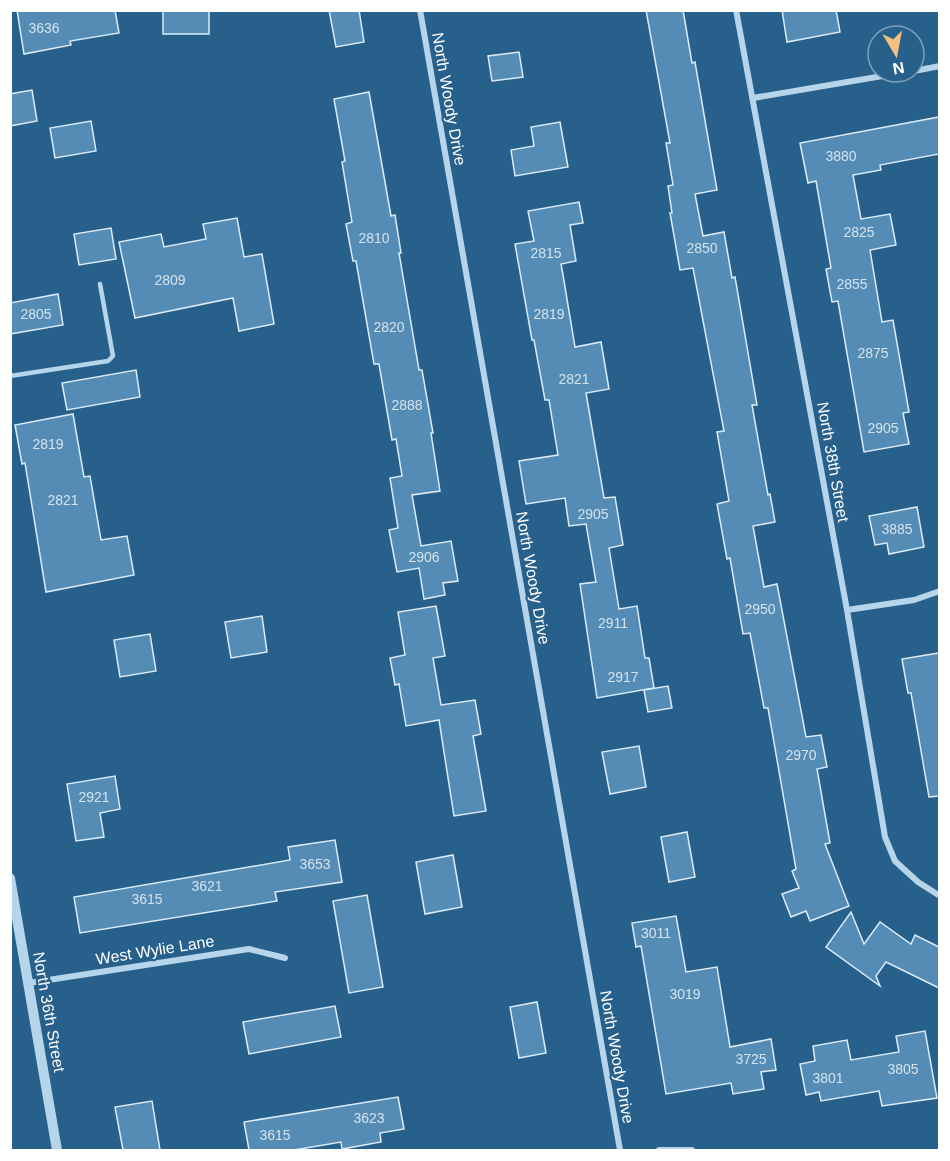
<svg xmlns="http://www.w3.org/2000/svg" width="950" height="1161" font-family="Helvetica,sans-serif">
	<rect width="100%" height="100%" fill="#28608c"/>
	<g fill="#548cb5" stroke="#dbecf8" stroke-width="1.5">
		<polygon points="17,10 115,10 119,33 70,41 71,45 24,54"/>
		<rect x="163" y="10" width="46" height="24"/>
		<polygon points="329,10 359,10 364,42 336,47"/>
		<polygon points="646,10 683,10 692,63 695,62 717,190 695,194 703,236 724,232 732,278 735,277 757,405 752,405 768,495 770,494 775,522 753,526 764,587 777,584 806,737 821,735 827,767 817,769 830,843 825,844 849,906 810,921 806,911 791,917 782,894 799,888 792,871 796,869 768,708 764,708 750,633 743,634 730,558 727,559 717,504 729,501 717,432 724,431 693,268 680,270 670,213 672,213 668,186 673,185 666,143 670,143"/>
		<polygon points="782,10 836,10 840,32 787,42"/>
		<polygon points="519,52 523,77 492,81 488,56"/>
		<polygon points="32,90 37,121 10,126 10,94"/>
		<polygon points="369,92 391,216 395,215 401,253 399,253 419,370 422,370 433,433 431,433 440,491 412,495 421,546 451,541 458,581 443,583 445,595 424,599 419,568 397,572 389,530 398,528 390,478 402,476 396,439 392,440 379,364 374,364 356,261 353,261 346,224 352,222 342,162 345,161 334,99"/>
		<polygon points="939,117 939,154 880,165 881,170 853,175 861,219 890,214 896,245 870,250 882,322 893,320 909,412 903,413 909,444 864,452 838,301 832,302 826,269 831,268 816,181 808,183 800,143"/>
		<polygon points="91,121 96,151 55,158 50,128"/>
		<polygon points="560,122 568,167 515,176 511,150 534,146 531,127"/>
		<polygon points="579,202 583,223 570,225 576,261 561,264 563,275 575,347 601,342 609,389 586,393 604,498 615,497 623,545 609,548 619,609 637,606 645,658 649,658 654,688 597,698 580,584 596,582 586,524 569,526 565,498 526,504 519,461 558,455 549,400 545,400 534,340 532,340 515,244 534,241 528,211"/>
		<polygon points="237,218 244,257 262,254 274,324 239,331 233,298 135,318 119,242 161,234 164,247 206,239 203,224"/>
		<polygon points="111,228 116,259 79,265 74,234"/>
		<polygon points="58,294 63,325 10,334 10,303"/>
		<polygon points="136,370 140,397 67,410 62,383"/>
		<polygon points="73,414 84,477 90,476 101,540 127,536 134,575 46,592 25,463 22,464 15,425"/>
		<polygon points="917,507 924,547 889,554 887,543 875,545 869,516"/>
		<polygon points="436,606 445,656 433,658 441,705 475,700 481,734 473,736 486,811 454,816 439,720 406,726 399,684 395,685 390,658 405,655 398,612"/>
		<polygon points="262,616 267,652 231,658 225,622"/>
		<polygon points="150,634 156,671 120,677 114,640"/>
		<polygon points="939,653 939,796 929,797 911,693 908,693 902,659"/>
		<polygon points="668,686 672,708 648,712 644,690"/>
		<polygon points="639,746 646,787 610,794 602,752"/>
		<polygon points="115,776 120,809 100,813 104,837 76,841 67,784"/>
		<polygon points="687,832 695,877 669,882 661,837"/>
		<polygon points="335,840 342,882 275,892 277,901 80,933 74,897 290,860 288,847"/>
		<polygon points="453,855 462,907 425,914 416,862"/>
		<polygon points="367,895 383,987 349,993 333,901"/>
		<polygon points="851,912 864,944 880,922 911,944 915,935 939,947 939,988 886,962 876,976 880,986 826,947"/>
		<polygon points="676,916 686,972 717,967 730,1047 771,1039 776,1070 761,1072 764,1089 733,1094 731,1083 666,1094 641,946 636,947 632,923"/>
		<polygon points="537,1002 546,1053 519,1058 510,1007"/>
		<polygon points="335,1006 341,1037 249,1054 243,1022"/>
		<polygon points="925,1031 937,1098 882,1106 879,1091 821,1101 819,1092 806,1095 800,1064 815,1061 813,1046 847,1040 851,1060 899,1052 896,1036"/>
		<polygon points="398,1097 404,1129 380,1133 381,1142 342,1149 341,1142 294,1150 249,1150 244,1122"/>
		<polygon points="152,1101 160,1150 123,1150 115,1107"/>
	</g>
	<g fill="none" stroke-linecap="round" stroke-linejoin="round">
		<polyline stroke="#b7d5ea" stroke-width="4.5" points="10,376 108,361 113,356 100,284"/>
		<g stroke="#b7d5ea" stroke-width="6">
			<polyline points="420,10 620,1150"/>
			<polyline points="736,10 847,610 885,837 895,861 918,882 940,896"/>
			<polyline points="914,71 940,66"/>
			<polyline points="753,98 906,72"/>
			<polyline points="847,610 914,600 940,591"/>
			<polyline points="29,983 249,949 285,958"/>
			<polyline points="659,1150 692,1150"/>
		</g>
		<polyline stroke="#b7d5ea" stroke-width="10" points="10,878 57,1150"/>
	</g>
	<g text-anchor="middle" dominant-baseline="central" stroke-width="4.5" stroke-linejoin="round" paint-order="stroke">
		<g font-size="14" fill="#d4e2ec">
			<text x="44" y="28">3636</text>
			<text x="841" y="156">3880</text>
			<text x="859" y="232">2825</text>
			<text x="374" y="238">2810</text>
			<text x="702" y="248">2850</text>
			<text x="546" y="253">2815</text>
			<text x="170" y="280">2809</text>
			<text x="852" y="284">2855</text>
			<text x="36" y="314">2805</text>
			<text x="549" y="314">2819</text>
			<text x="389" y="327">2820</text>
			<text x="873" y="353">2875</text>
			<text x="574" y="379">2821</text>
			<text x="407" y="405">2888</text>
			<text x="883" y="428">2905</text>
			<text x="48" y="444">2819</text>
			<text x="63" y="500">2821</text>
			<text x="593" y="514">2905</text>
			<text x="897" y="529">3885</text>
			<text x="424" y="557">2906</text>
			<text x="760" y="609">2950</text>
			<text x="613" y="623">2911</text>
			<text x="623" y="677">2917</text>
			<text x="801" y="755">2970</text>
			<text x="94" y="797">2921</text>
			<text x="315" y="864">3653</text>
			<text x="207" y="886">3621</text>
			<text x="147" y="899">3615</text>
			<text x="656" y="933">3011</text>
			<text x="685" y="994">3019</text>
			<text x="751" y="1059">3725</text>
			<text x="903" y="1069">3805</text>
			<text x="828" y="1078">3801</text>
			<text x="369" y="1118">3623</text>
			<text x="275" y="1135">3615</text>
		</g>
		<g font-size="16" fill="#fff" stroke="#28608c">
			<text transform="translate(449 99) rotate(80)">North Woody Drive</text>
			<text transform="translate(833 462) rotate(80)">North 38th Street</text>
			<text transform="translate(533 578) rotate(80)">North Woody Drive</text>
			<text transform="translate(155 950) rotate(-9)">West Wylie Lane</text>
			<text transform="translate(49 1012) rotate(80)">North 36th Street</text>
			<text transform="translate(617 1057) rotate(80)">North Woody Drive</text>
		</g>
	</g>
	<rect width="950" height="1161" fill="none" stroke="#ffffff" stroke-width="24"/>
	<g transform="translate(896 54) rotate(170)"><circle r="28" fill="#28608c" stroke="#7ea0ba" stroke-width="1.5"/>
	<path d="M0-4.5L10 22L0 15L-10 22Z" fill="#f2c17d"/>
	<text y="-9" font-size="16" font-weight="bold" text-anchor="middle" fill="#ffffff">N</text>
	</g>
</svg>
